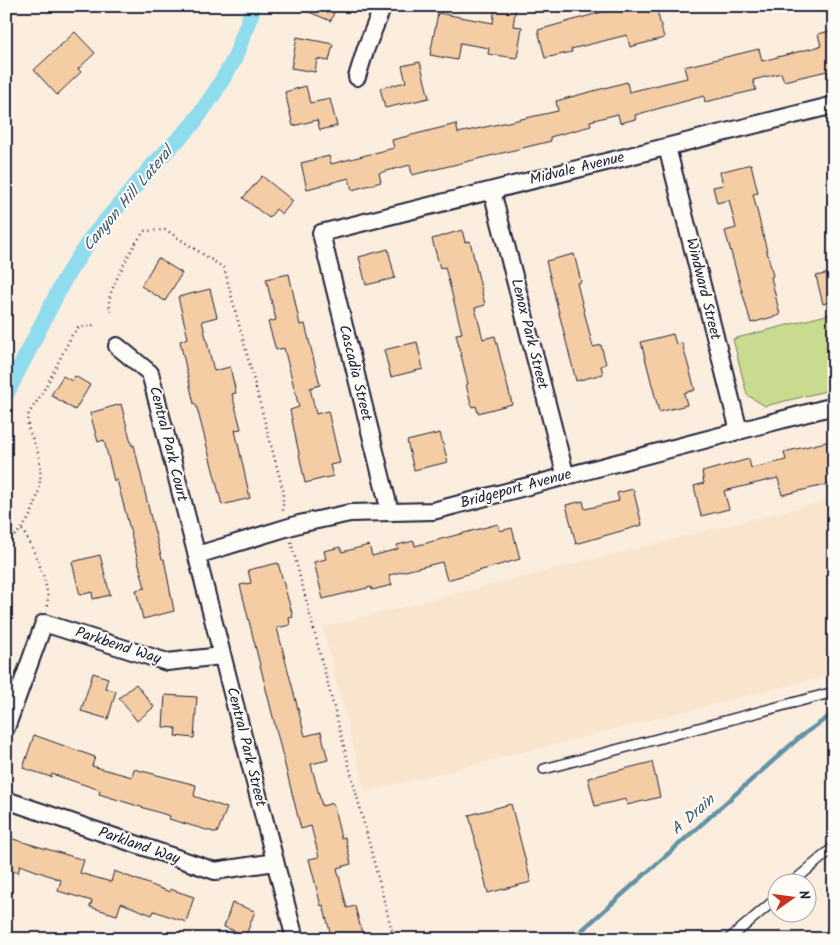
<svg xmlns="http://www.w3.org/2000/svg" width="840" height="945" font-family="Kalam,sans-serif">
	<rect width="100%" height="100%" fill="#fbeede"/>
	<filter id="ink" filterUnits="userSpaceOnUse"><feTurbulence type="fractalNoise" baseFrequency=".02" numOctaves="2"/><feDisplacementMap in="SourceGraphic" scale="10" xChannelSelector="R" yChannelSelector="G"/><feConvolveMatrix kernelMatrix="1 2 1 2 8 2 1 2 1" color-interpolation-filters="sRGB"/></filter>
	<g filter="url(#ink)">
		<polygon fill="#f9e4cd" points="834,499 834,674 365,792 323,627"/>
		<polygon fill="#c8db8f" stroke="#757e65" points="834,313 834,389 765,406 747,395 733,339"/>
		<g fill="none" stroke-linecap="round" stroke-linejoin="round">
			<polyline stroke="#6392a6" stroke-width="4.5" points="572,939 801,736 834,713"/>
			<polyline stroke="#8fdcee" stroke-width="16" points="6,395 65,278 91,238 153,165 193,124 215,92 234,60 254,6"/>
		</g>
		<g fill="#f5cda4" stroke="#22223b">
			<polygon points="294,6 336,6 331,21"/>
			<polygon points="495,6 516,6 513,26 522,27 517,58 488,54 489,48 460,43 457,60 430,55 438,13 493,23"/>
			<polygon points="623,6 656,6 664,38 630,47 627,35 571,49 572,52 545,58 538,30"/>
			<polygon points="834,30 834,79 829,79 827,71 784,81 781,73 753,80 756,90 705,102 704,96 635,115 636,119 620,123 618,114 590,121 591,126 550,137 551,141 449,166 412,175 410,165 379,173 381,182 352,190 349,178 307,189 301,163 329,156 331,164 394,148 392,140 456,124 458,133 558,111 556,101 627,82 629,92 687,78 684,67 759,49 762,61 821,46 818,34"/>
			<polygon points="75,32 95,53 78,69 81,72 57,95 34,70"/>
			<polygon points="297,37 333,44 329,61 317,59 315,72 291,68"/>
			<polygon points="420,62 429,98 385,108 380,88 406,82 402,66"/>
			<polygon points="306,86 310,103 330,99 337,126 320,130 317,120 293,126 285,92"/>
			<polygon points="751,164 758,193 753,194 773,276 771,277 780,315 751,323 725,231 736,228 729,200 717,203 713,187 723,185 720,172"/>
			<polygon points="262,176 293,201 282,214 276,209 269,218 243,198"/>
			<polygon points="462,230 465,242 470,241 485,305 475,308 483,339 495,336 512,404 478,413 476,406 472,407 466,385 468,384 456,334 462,333 445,267 440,268 432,239"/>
			<polygon points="388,249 395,278 366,285 359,257"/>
			<polygon points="574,254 581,282 577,283 593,347 601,345 606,364 601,366 603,374 576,381 546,261"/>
			<polygon points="158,258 182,273 165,301 141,286"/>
			<polygon points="834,272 834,301 823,304 816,276"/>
			<polygon points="289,274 300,325 305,324 320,385 310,388 316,414 328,411 340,463 330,465 333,476 305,483 290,410 299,407 284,348 276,350 268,322 276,320 266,279"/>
			<polygon points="210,289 217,317 202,321 214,371 230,367 236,393 232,394 241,429 235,430 250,498 222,505 196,404 194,404 180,341 188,338 178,297"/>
			<polygon points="673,334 676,344 682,343 695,390 684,393 687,405 659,412 641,342"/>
			<polygon points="417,342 423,369 391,377 384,350"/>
			<polygon points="63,376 72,381 75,376 90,385 75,410 51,395"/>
			<polygon points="121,404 132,446 134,445 150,514 162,559 164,559 174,611 143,619 136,590 145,588 126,514 117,480 114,481 104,440 98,442 90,413"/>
			<polygon points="440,433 448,462 414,470 407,441"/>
			<polygon points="834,440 834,483 782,495 778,478 724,491 729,509 701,516 694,486 704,483 702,472 749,459 751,468 761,466 786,460 784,452"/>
			<polygon points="633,489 642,525 576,544 566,505 583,501 585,509 619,501 617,493"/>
			<polygon points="498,524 500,531 512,528 520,559 447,580 442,562 389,575 392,585 372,590 371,587 323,599 314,562 326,559 324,551 340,547 342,552 369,545 372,556 398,549 397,545 414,541 415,546"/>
			<polygon points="100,555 110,595 93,599 92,592 80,595 72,562"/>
			<polygon points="278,563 293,617 289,618 290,625 277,628 305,736 321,732 328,760 311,764 322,806 333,803 341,838 345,837 351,864 337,868 347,908 355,906 362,933 340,939 332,939 323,905 321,906 309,859 319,857 311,826 301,829 240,585 251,583 248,570"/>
			<polygon points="93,673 108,678 105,688 116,691 108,719 81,711"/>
			<polygon points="136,684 154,707 137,721 119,698"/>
			<polygon points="165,695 197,697 194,738 175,736 176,728 163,727"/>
			<polygon points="34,735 95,757 92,766 132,777 134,769 196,785 194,796 227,808 217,833 169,819 170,816 99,794 100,790 52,774 51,777 23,768"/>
			<polygon points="652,762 660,797 627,805 626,799 595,806 588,778"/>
			<polygon points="511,804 531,882 488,893 469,815"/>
			<polygon points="6,837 84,860 80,873 111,882 114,871 170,892 170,889 194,897 186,922 154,911 152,915 121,903 117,915 90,907 92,901 58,891 61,880 20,865 18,873 6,869"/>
			<polygon points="232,903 255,911 246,935 224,927"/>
		</g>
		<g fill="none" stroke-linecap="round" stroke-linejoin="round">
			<defs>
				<g id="lane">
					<polyline points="544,769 834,692"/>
					<polyline points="793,882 834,847"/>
					<polyline points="729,939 778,897"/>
				</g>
				<g id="street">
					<polyline points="357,77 366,48 383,6"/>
					<polyline points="667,147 739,431"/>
					<polyline points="492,191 566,477"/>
					<polyline points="117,346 150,373 295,939"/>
					<polyline points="390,512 321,233 834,105"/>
					<polyline points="197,555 299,524 350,513 433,511 834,406"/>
					<polyline points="6,728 44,623 167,662 222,656"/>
					<polyline points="6,800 215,871 275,862"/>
				</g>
			</defs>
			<use href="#lane" stroke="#22223b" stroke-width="12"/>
			<use href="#street" stroke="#22223b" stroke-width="20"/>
			<g stroke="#22223b" stroke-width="2.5" stroke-dasharray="1 4" stroke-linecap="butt">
				<path d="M111 312C110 309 109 304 109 300 111 287 135 240 145 231L166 230 224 268 283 490V512"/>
				<path d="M22 530C33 546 52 589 47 608"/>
				<path d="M6 541C34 528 46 481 38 453 35 441 25 429 28 416 31 408 38 401 42 393 53 374 62 354 72 335L78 328 94 325"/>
				<polyline points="291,542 394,939"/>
			</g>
			<use href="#lane" stroke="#fdfcf7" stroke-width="9"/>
			<use href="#street" stroke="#fdfcf7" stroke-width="16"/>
		</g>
	</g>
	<g text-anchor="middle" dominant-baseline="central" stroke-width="4" stroke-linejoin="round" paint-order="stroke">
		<g font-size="15" fill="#22223b" stroke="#fdfcf7">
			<text transform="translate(577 169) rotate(-14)">Midvale Avenue</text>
			<text transform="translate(703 289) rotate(76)">Windward Street</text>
			<text transform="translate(529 334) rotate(76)">Lenox Park Street</text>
			<text transform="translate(355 373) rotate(76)">Cascadia Street</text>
			<text transform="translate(168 444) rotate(76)">Central Park Court</text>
			<text transform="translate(516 489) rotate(-15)">Bridgeport Avenue</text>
			<text transform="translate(118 646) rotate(18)">Parkbend Way</text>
			<text transform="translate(246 747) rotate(76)">Central Park Street</text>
			<text transform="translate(139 846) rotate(19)">Parkland Way</text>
		</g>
		<g font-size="16" font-style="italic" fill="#435a71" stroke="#fdfcf7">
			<text transform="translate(128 199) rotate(-50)">Canyon Hill Lateral</text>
			<text transform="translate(693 815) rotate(-41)">A Drain</text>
		</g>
	</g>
	<rect width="840" height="945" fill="none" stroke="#fdfcf7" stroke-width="25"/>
	<rect x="12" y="12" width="815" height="920" fill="none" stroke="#22223b" stroke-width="2" filter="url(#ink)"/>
	<g transform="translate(792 898) rotate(76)"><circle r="24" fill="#fdfcf7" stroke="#a5a5ac"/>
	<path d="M0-4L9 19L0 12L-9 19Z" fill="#c8321e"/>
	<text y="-8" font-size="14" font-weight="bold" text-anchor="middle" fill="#22223b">N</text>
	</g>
</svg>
